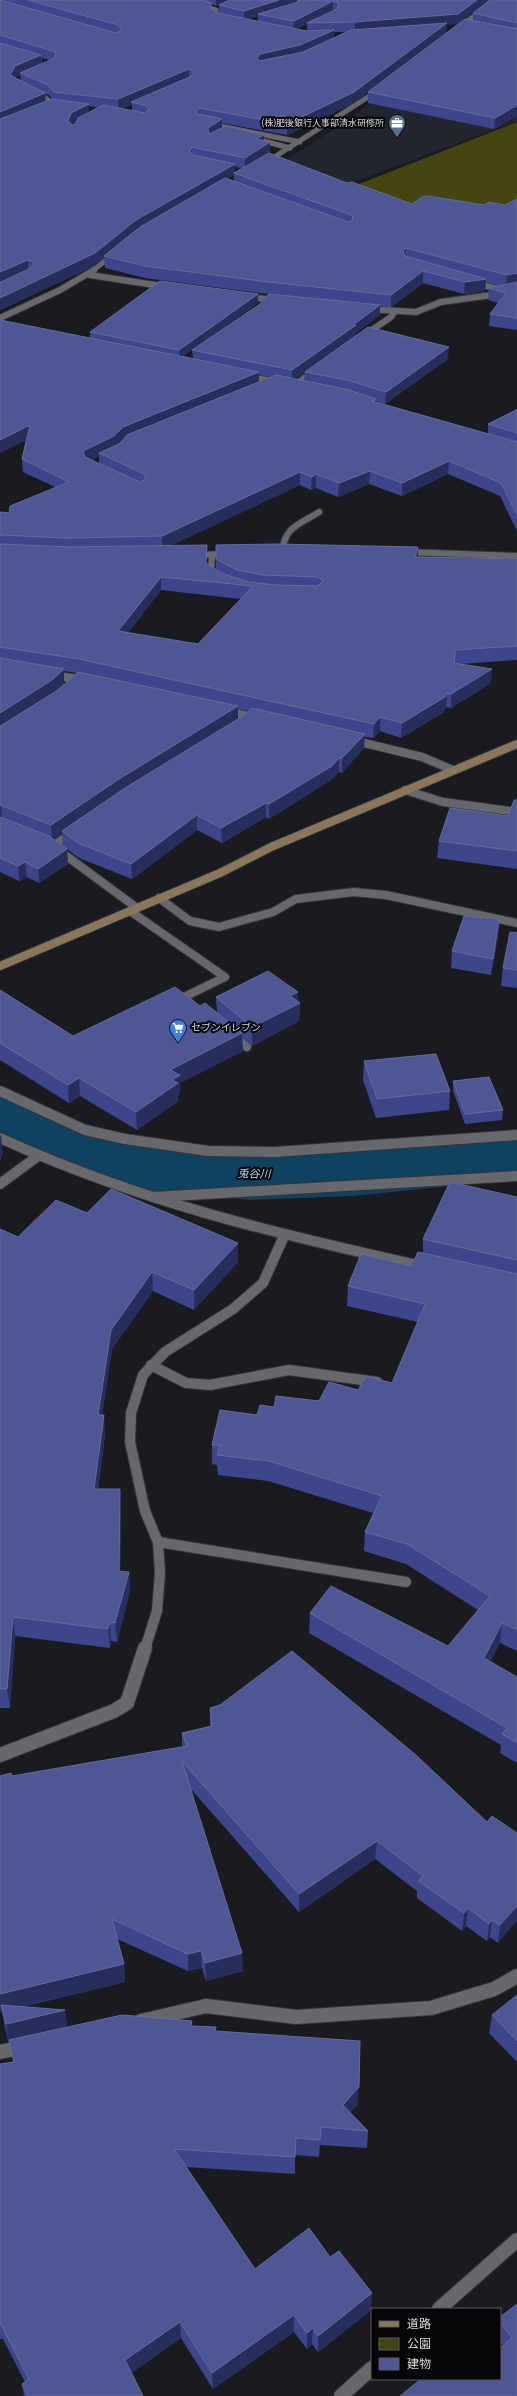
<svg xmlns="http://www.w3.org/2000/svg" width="517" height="2396" font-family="'Fira Sans Condensed','Noto Sans JP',sans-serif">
	<rect width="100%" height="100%" fill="#1a1b20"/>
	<polygon fill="#22242e" points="398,82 517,105 517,121 346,185 280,164 338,127"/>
	<polygon fill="#444510" points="517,122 517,217 405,204 349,188"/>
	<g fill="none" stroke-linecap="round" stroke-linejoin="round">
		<polygon fill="#0f4260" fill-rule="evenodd" points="0,1090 25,1097 81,1122 157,1144 250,1152 353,1148 517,1131 517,1179 353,1196 250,1200 155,1192 31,1156 0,1141"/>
		<defs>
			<polyline id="lane-far4" points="256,139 290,148"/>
			<g id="lane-far3">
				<path d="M282 552C285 526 299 525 319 512"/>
				<polyline points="212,555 211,575 216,579"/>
			</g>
			<g id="lane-far2">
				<polyline points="405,790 443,802 517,812"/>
				<polyline points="53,846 73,832"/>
				<polyline points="130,911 225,977 184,997 190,1003"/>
				<polyline points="233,1036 247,1047"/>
			</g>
			<g id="lane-far1">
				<polyline points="0,1184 38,1156"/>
				<polyline points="151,1365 186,1383 210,1385 289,1370 377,1382"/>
				<polyline points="158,1542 406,1582"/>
			</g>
			<polyline id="lane" points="0,1755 114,1711 127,1703"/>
			<g id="street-far4">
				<polyline points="186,0 216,10 215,16 223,20"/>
				<polyline points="458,28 496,0"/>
				<polyline points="33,92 47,99 52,106 45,109"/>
				<polyline points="210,124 300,142"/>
				<polyline points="265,163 379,90"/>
				<polyline points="92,271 114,254"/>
			</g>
			<g id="street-far3">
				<polyline points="90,275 168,287"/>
				<polyline points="472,282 505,291"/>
				<polyline points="245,297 277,300"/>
				<polyline points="366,309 416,312 441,302 499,294 517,289"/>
				<polyline points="0,318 60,290 94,270"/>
				<polyline points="363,336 391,317 394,312"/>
				<polyline points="245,376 277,382"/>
				<polyline points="293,386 316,370"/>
				<polyline points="405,552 517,556"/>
				<polyline points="193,555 229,554"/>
			</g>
			<g id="street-far2">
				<polyline points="51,675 85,680"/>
				<polyline points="226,711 257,718"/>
				<polyline points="352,740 422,757 453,770"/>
				<polyline points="57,849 137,908"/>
				<polyline points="159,898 190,921 219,927 273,912 296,899 354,892 386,895 517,923"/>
			</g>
			<g id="street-far1">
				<polyline points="0,1091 85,1130 125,1139 208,1151 275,1152 517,1135"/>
				<path d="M0 1138C140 1202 277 1234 426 1267"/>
				<polyline points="154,1197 517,1176"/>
				<polyline points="145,1649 157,1611 160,1573 158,1542 145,1511 130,1442 131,1413 143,1375 165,1352 233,1309 263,1283 284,1236"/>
			</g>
			<g id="street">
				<polyline points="127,1703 145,1648"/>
				<polyline points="141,2021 206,2006 296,2017 431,2008 494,1989 517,1976"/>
				<polyline points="0,2052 23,2047"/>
				<polyline points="439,2309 517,2240"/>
				<polyline points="341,2396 372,2368"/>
			</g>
			<polyline id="secondary" points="0,966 220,873 271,847 517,744"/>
		</defs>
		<use href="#lane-far4" stroke="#343538" stroke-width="6"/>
		<use href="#lane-far3" stroke="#343538" stroke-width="8"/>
		<use href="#lane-far2" stroke="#343538" stroke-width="10"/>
		<use href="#lane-far1" stroke="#343538" stroke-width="12"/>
		<use href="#lane" stroke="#343538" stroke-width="16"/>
		<use href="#street-far4" stroke="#343538" stroke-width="6"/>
		<use href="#street-far3" stroke="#343538" stroke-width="8"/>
		<use href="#street-far2" stroke="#343538" stroke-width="10"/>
		<use href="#street-far1" stroke="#343538" stroke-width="12"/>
		<use href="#street" stroke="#343538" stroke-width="16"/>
		<use href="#secondary" stroke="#343538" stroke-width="10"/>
		<use href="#lane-far4" stroke="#67686e" stroke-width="5"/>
		<use href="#lane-far3" stroke="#67686e" stroke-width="6"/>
		<use href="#lane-far2" stroke="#67686e" stroke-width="8"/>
		<use href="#lane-far1" stroke="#67686e" stroke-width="10"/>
		<use href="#lane" stroke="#67686e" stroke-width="14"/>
		<use href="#street-far4" stroke="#67686e" stroke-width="5"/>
		<use href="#street-far3" stroke="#67686e" stroke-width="6"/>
		<use href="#street-far2" stroke="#67686e" stroke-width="8"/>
		<use href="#street-far1" stroke="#67686e" stroke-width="10"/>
		<use href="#street" stroke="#67686e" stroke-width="14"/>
		<use href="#secondary" stroke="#89775b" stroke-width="8"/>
	</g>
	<g fill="#3d468a" fill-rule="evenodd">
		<path d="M0 0H489L447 25 354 103 287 135 222 123V128L264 135V141L270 142V153H269L347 183 412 204 505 205 517 199V330L489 326 490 314 498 303 488 300 489 288 501 286 486 282 485 291 464 294 423 283 391 307 380 306V315L356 333V336L448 359 385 404 376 401V402L488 434V424L517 409V531L500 496 448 474 402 496 369 484 338 497 316 488 311 490 300 485 171 545 207 564 216 570V559L418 547V557L517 559V660L459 664 491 683 451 708 446 707 444 712 401 738 380 731 373 738 365 737 364 748 342 773 339 772 331 780 269 819 266 817 222 843 197 830 132 879 79 858 63 846 62 833 53 839 67 849 68 864 39 883 27 877 19 881 0 872V512L9 513 55 487 23 472 22 459 26 440 0 453V320L90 338V332L258 303 183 356 193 358 192 350 260 304 268 294 145 278 105 268 104 258 96 265 0 310ZM211 4 216 6 219 5V13H217L211 8ZM258 16V21L249 19ZM307 24V31L297 29ZM334 32H346L334 38ZM42 58 50 60 42 64ZM20 75 21 80 15 78 16 77ZM45 94 49 95 52 99 46 102ZM132 104V111L121 109ZM89 106 99 108 89 112ZM76 122 75 124 72 125V124ZM235 167 242 168 235 173ZM234 175V182L227 179ZM305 372 304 381 295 379ZM259 375 271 377 259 382ZM99 456V464L92 460ZM161 590 241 599 198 644 128 633ZM64 671 77 673 57 691 64 684ZM238 709 249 711 243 716 238 719Z"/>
		<polygon points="517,0 517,115 494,129 368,103 368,92 473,21 473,13"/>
		<polygon points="517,795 517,869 437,858 439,841 508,816 517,800"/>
		<polygon points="499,919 498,936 491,975 451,968 452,951"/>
		<polygon points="517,933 517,988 501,986 503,968"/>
		<polygon points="0,990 73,1036 200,1006 217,1012 216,997 298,1002 300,1003 299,1021 252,1046 242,1037 243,1051 180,1083 180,1094 178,1095 178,1101 137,1130 80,1096 69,1103 0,1060"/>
		<polygon points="364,1061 450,1091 449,1110 376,1118 363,1080"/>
		<polygon points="453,1081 503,1110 502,1120 465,1124 453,1091"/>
		<polygon points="517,1197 517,1651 500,1643 490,1662 517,1677 517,1763 500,1753 501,1745 309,1633 310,1613 448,1646 478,1610 406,1564 364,1551 365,1532 373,1513 268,1481 218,1475 217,1465 212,1464 212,1445 257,1415 274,1407 319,1401 358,1390 392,1383 418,1322 347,1306 348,1286 411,1266 423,1253 423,1239"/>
		<polygon points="87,1213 238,1262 194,1310 153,1291 112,1349 102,1415 105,1435 98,1489 121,1508 120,1571 129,1572 130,1591 117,1642 111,1641 110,1648 15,1636 10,1708 0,1708 0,1229 18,1237"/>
		<polygon points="210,1708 487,1822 517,1833 498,1943 490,1937 487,1941 466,1926 462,1931 417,1898 417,1891 375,1859 299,1912 190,1788 243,1971 206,1981 202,1968 188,1971 117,1939 124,1964 125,1982 22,2007 65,2010 67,2028 193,2026 216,2032 358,2104 350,2113 368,2131 367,2148 320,2145 319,2157 295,2155 295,2174 186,2167 255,2269 330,2257 371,2310 318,2352 312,2344 307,2349 294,2332 213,2389 181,2338 131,2373 143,2396 24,2396 22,2384 25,2382 3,2339 0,2339 0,2064 13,2062 10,2041 8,2041 4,2023 2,2012 0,2012 12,1776 182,1747 182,1733 210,1726"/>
		<polygon points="517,1995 517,2062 489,2033 492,2015"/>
		<polygon points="517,2304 517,2396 500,2379 503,2345 500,2342 500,2317"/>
	</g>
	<g fill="#282e5c">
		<polygon points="216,0 234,0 216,6"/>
		<polygon points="279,0 297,0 297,4 258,14 258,16 244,21 244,11"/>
		<polygon points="477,0 489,0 458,24 447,25 446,33 354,103 287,135 287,124 355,32 355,22"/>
		<polygon points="333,1 333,11 307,23 307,24 293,31 294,21"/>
		<polygon points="334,30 334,40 300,55 257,68 257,58 260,54"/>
		<polygon points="41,55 42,66 20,73 20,75 16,77 11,86 10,75 15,66"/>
		<polygon points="189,69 189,79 131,102 132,104 118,110 118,99"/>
		<polygon points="45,93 46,104 0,123 0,112"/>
		<polygon points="89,104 89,114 72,124 69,132 68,121 71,113"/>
		<polygon points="517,105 517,115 494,129 495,118"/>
		<polygon points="199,108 199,118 197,111"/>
		<polygon points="222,119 222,130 208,139 208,128"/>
		<polygon points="264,135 264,145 270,142 270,153 245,169 245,158 256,139"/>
		<polygon points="192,147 192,158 190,152"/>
		<polygon points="235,164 235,173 234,173 234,175 136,232 104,256 104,258 96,265 0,310 0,298"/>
		<polygon points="406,248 405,260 403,251"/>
		<polygon points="28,260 28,272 0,285 0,272"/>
		<polygon points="423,271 423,283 391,307 391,295"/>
		<polygon points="517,273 517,285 506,287 507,275"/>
		<polygon points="486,279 485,291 464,294 465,282"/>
		<polygon points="258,294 258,303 180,358 179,350"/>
		<polygon points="380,305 380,315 356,333 356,336 292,381 292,370"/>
		<polygon points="449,347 448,359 385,404 386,392"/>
		<polygon points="259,372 259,384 114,449 99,453 99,456 84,464 83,451 123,427"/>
		<polygon points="30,425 31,438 0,453 0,440"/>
		<polygon points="449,461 448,474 402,496 402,483"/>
		<polygon points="370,471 369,484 338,497 339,483"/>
		<polygon points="300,472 300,485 162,550 162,536"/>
		<polygon points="316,474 316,488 311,490 312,477"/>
		<polygon points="418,547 418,561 415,557"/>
		<polygon points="161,577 161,590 119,645 118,631"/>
		<polygon points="64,669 64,684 52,694 0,728 0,713"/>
		<polygon points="492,669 491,683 451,708 451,694"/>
		<polygon points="447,693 446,707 444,712 401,738 402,723"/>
		<polygon points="238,706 238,720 62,831 62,833 52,840 51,825 119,779"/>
		<polygon points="380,717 380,731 373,738 374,724"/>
		<polygon points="365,734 364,748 342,773 342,758"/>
		<polygon points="339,758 339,772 331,780 269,819 269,804"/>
		<polygon points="266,803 266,817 222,843 221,828"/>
		<polygon points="0,805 1,805 2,820 0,820"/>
		<polygon points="197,815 197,830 132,879 131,864"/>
		<polygon points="67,849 68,864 39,883 38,869"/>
		<polygon points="25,862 27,877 19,881 18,866"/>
		<polygon points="499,919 498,936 491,975 493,959"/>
		<polygon points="298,992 298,1004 300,1003 299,1021 252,1046 252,1027 290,996"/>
		<polygon points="242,1033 243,1051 180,1083 180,1094 178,1095 178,1101 137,1130 136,1112 170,1070"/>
		<polygon points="79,1078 80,1096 69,1103 68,1085"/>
		<polygon points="1,1135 3,1154 1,1156 1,1160 0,1162 0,1136"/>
		<polygon points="238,1243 238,1262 194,1310 194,1290"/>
		<polygon points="152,1272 153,1291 112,1349 99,1434 98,1415 111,1330"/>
		<polygon points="104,1415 105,1435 95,1508 94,1489"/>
		<polygon points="120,1489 121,1508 120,1590 119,1571"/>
		<polygon points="129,1572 130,1591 117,1642 115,1623"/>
		<polygon points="13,1617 15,1636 10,1708 7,1689"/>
		<polygon points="110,1622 111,1641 110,1648 108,1629"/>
		<polygon points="502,1623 500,1643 482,1678 484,1658"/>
		<polygon points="377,1841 375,1859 299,1912 299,1894"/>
		<polygon points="517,1906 517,1921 498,1943 500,1925"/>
		<polygon points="468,1908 466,1926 462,1931 464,1913"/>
		<polygon points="492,1920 490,1937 487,1941 489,1924"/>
		<polygon points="201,1951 202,1968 188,1971 188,1954"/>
		<polygon points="242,1953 243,1971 206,1981 205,1963"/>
		<polygon points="124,1964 125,1982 3,2011 1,2005 2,2012 0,2012 0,1994"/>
		<polygon points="65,2010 67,2028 8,2041 6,2024"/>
		<polygon points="359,2087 358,2104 342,2122 343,2105"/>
		<polygon points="321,2127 320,2145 319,2157 320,2140"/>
		<polygon points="372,2293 371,2310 318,2352 318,2336"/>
		<polygon points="294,2315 294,2332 213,2389 212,2373"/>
		<polygon points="180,2322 181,2338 127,2376 125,2360"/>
		<polygon points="313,2328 312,2344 307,2349 307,2333"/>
	</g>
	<g fill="#4e5693" stroke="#646b9f" fill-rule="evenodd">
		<polygon points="0,0 116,33 121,29 118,25 28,0 203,0 211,3 211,8 217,13 307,31 334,30 300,45 260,54 257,58 260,61 303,52 351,30 447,23 354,92 287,124 199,108 197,111 198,114 222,119 208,128 209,134 226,126 264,135 256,139 270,142 245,158 192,147 190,152 193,155 235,164 136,220 95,253 0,298 0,282 1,282 31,268 34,262 28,260 0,272 0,119 52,99 89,104 71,113 68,121 72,125 75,124 78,118 103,105 145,113 149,110 147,106 131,102 192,76 195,71 189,69 118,99 54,92 48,85 20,73 55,58 56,52 0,35"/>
		<polygon points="230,0 279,0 244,11 219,5"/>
		<polygon points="299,0 477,0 458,14 355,22 307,23 337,9 339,3 333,1 294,21 258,14 298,2"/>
		<polygon points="490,0 517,0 517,23 473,13"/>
		<polygon points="465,19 517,29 517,105 495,118 368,92"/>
		<polygon points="0,43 41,55 15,66 10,75 45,93 0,112"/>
		<polygon points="269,153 347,183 352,182 412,204 422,197 428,196 484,205 489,202 505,205 517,199 517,273 507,275 406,248 403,251 405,256 486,279 465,282 423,271 391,295 268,282 145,266 104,256 140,227 225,178 348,222 352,221 353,217 351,215 234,173"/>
		<polygon points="160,281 258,294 179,350 90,332"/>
		<polygon points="517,282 517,318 490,314 506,293 489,288"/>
		<polygon points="269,294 380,305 353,325 356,325 292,370 192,350 260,304"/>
		<polygon points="0,320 259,372 123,427 114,436 83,451 85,457 140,482 146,479 144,474 99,453 119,444 127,435 276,375 345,389 376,399 372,401 517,442 517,515 501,483 449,461 402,483 370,471 339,483 316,474 312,477 300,472 162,536 67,538 0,535 0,512 9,513 10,506 69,482 22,459 30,425 0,440"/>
		<polygon points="368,327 449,347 386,392 347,380 305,372"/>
		<polygon points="517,409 517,433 488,424 514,411"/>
		<path d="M0 544 67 547 207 545 206 563 221 573 248 582 276 585 318 586 323 581 318 577 263 575 237 570 216 559V545L277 544 418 547 415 557 517 559V646L455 650 454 663 492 669 451 694 447 693 445 697 402 723 380 717 374 724 79 659 0 647ZM161 577 253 586 198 644 118 631Z"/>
		<polygon points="0,658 64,669 52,680 0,713"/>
		<polygon points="78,672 238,706 119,779 51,825 0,805 0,726 2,725 58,690"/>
		<polygon points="252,708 365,734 342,758 339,758 332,766 269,804 266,803 221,828 197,815 131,864 78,843 62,831 125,788 243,716"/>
		<polygon points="514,800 517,800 517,851 439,841 450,808 508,816"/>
		<polygon points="0,817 49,836 67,849 38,869 25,862 18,866 0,858"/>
		<polygon points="464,916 499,919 493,959 452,951"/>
		<polygon points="510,932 517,933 517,970 503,968"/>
		<polygon points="268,971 298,992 290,996 300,1003 252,1027 216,997"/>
		<polygon points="175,987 200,1006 205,1003 242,1033 170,1070 180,1075 172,1080 178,1083 136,1112 79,1078 68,1085 0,1043 0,990 73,1036"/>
		<polygon points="436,1054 450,1091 377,1099 364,1061"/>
		<polygon points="489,1077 503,1110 465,1114 453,1081"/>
		<polygon points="450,1182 517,1197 517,1260 423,1239"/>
		<polygon points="111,1189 238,1243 194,1290 152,1272 111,1330 98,1415 104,1415 94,1489 120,1489 119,1571 129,1572 115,1623 110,1622 108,1629 13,1617 7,1689 0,1689 0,1229 18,1237 56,1200 87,1213"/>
		<polygon points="418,1252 517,1274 517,1630 502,1623 484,1658 517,1677 517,1743 502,1734 507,1728 310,1613 331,1586 448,1646 490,1596 407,1544 365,1532 382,1496 269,1461 217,1455 220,1445 212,1445 220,1410 257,1415 260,1405 274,1407 276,1396 319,1401 329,1382 358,1390 366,1376 392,1383 425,1304 348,1286 361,1254 411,1266"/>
		<polygon points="292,1651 417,1756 487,1822 492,1816 517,1833 517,1906 500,1925 492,1920 489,1924 468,1908 464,1913 418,1881 423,1876 377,1841 299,1894 182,1761 242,1953 205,1963 201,1951 188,1954 112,1919 124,1964 0,1994 0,1776 11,1773 12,1776 187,1746 182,1733 212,1726 210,1708 220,1705"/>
		<polygon points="517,1995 517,2041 492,2015"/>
		<polygon points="1,2005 65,2010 6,2024"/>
		<polygon points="122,2015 192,2021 191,2026 216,2027 215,2031 360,2041 359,2087 343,2105 368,2131 321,2127 320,2140 296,2138 295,2157 174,2149 255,2269 309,2228 330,2257 339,2251 372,2293 318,2336 313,2328 307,2333 294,2315 212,2373 180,2322 125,2360 143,2396 28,2396 22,2384 29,2379 0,2323 0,2064 14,2062 9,2040"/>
		<polygon points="517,2304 517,2396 400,2396 421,2379 500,2379 500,2348 512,2338 500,2322 500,2317"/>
	</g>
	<defs>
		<symbol id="office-pin" viewBox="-11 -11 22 30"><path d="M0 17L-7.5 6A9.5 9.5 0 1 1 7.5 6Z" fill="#5c6f8a" stroke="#060608"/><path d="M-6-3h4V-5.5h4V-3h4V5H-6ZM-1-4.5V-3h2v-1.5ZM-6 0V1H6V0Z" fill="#fff"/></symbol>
		<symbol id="supermarket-pin" viewBox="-11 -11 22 30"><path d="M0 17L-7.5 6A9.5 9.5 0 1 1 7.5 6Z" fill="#3f7fe0" stroke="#060608"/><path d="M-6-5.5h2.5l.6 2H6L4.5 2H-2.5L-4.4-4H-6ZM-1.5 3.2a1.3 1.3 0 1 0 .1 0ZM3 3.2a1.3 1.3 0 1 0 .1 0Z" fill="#fff"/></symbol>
	</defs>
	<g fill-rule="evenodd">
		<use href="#office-pin" x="387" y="113" width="20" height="27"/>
		<use href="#supermarket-pin" x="168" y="1018" width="20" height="27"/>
	</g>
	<g text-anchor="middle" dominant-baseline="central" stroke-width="4" stroke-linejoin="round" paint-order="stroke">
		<g font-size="9" fill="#dadbde" stroke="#060608" text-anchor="end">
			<text x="384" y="123">(株)肥後銀行人事部清水研修所</text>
		</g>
		<g font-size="10" fill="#dadbde" stroke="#060608" text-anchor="start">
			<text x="191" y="1028">セブンイレブン</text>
		</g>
		<g font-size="11" font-style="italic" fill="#b1dbf9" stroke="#060608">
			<text transform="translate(254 1174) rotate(1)">兎谷川</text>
		</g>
	</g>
	<rect x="371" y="2308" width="130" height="72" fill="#060608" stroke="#5b5b5e"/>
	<rect x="379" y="2321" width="20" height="6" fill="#89775b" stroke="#5b5b5e"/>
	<text x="407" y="2328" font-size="12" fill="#dadbde">道路</text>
	<rect x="379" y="2338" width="20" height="12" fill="#444510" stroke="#5b5b5e"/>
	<text x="407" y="2348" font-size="12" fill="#dadbde">公園</text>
	<rect x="379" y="2358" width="20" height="12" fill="#4e5693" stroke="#5b5b5e"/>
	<text x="407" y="2368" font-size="12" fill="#dadbde">建物</text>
</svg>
